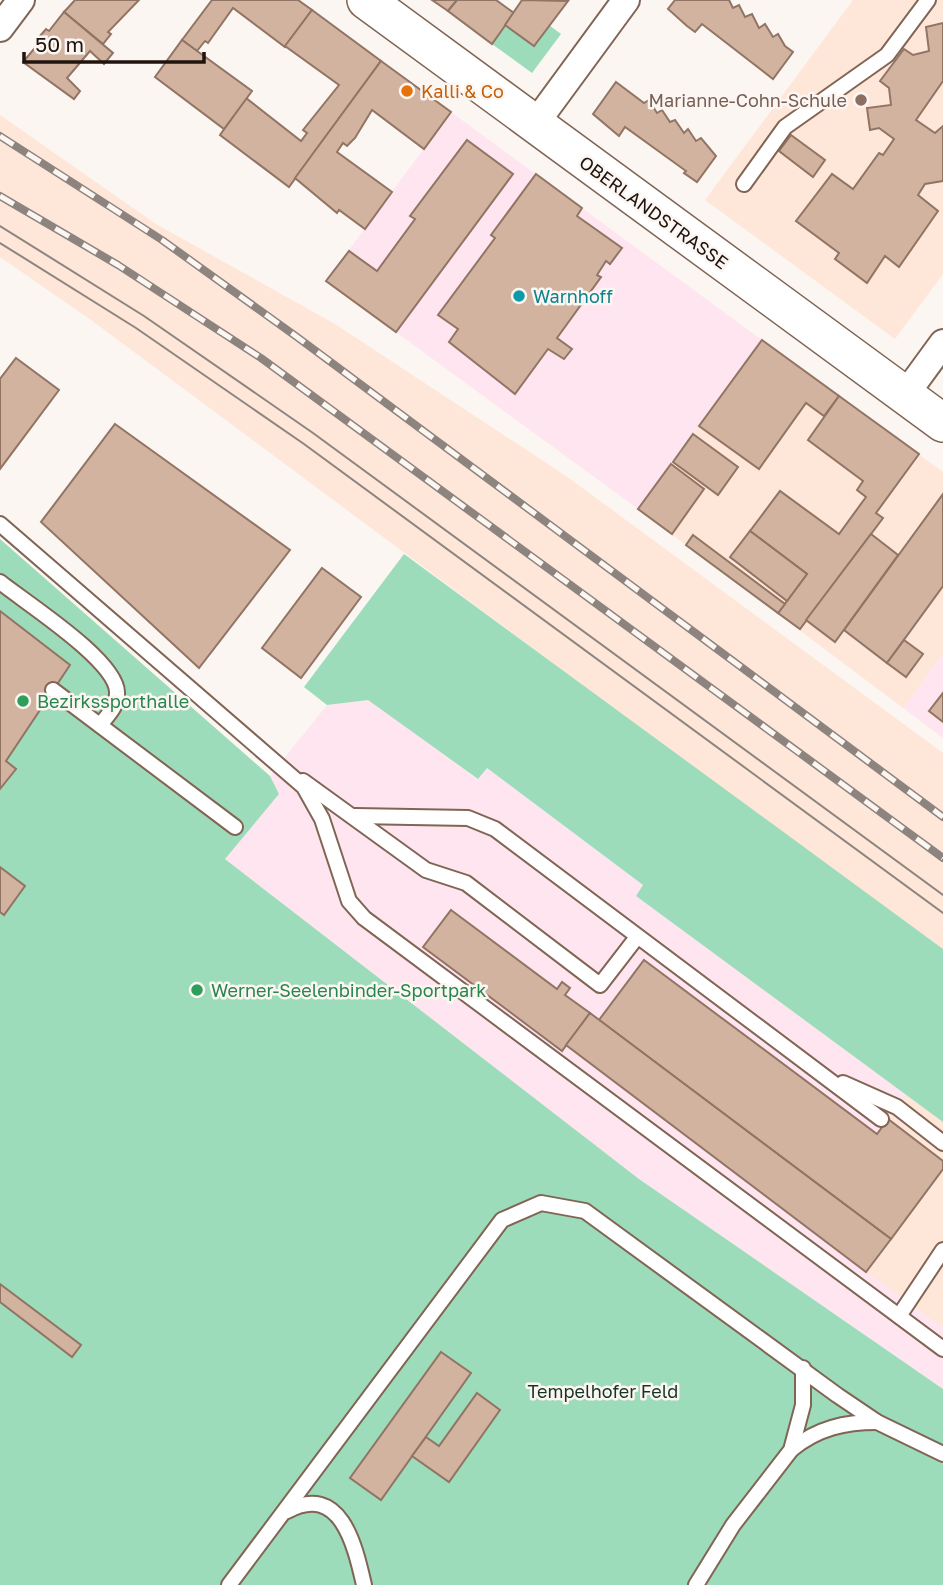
<svg xmlns="http://www.w3.org/2000/svg" width="943" height="1585" font-family="'Golos Text',sans-serif">
	<rect width="100%" height="100%" fill="#fcf6f2"/>
	<g fill="#fee5f0">
		<polygon points="451,112 762,340 638,509 326,281"/>
		<polygon points="943,654 943,738 903,708"/>
		<polygon points="368,699 477,779 487,768 644,886 636,896 943,1122 943,1389 639,1179 224,858 279,794 270,776 327,705"/>
	</g>
	<g fill="#fee6d8">
		<polygon points="853,0 943,0 943,274 895,339 705,200"/>
		<polygon points="0,115 156,224 335,324 566,476 943,753 943,949 744,805 91,320 0,257"/>
		<polygon points="762,340 943,472 943,654 903,708 638,509"/>
		<polygon points="906,1095 943,1122 943,1161 888,1119"/>
		<polygon points="943,1169 943,1327 866,1272"/>
	</g>
	<g fill="#9ddcba">
		<polygon points="506,25 534,46 549,25 561,34 532,73 492,44"/>
		<polygon points="0,539 270,776 279,794 225,859 639,1179 943,1389 943,1585 0,1585"/>
		<polygon points="404,554 943,949 943,1122 636,896 643,885 487,768 478,779 368,700 327,705 304,687"/>
	</g>
	<g fill="#d2b3a0" stroke="#917463" stroke-width="2">
		<polygon points="75,0 139,0 108,32 111,34 103,44 64,12"/>
		<polygon points="212,0 298,0 312,10 285,47 233,8 208,43 205,41 197,51 182,40"/>
		<polygon points="432,0 457,0 448,11"/>
		<polygon points="457,0 496,0 514,13 492,44 448,11"/>
		<polygon points="522,0 568,1 534,46 505,25"/>
		<polygon points="675,0 729,0 733,8 739,5 745,17 752,14 759,28 765,24 773,37 778,34 785,46 793,52 773,79 702,24 695,32 687,26 668,9"/>
		<polygon points="312,10 381,61 289,187 220,135 246,98 301,141 307,133 303,130 339,85 285,46"/>
		<polygon points="64,12 113,53 104,64 90,51 67,78 80,91 74,99 23,62 39,43 36,40 40,36 46,29 49,31"/>
		<polygon points="943,23 943,81 916,120 935,133 943,126 943,181 925,184 918,195 938,211 899,267 885,256 867,283 835,259 839,253 796,221 832,174 853,189 879,153 883,155 894,139 879,128 870,130 867,108 891,105 889,88 880,81 904,49 913,55 929,51 926,27"/>
		<polygon points="182,40 252,91 224,129 155,77"/>
		<polygon points="381,61 451,112 424,149 372,110 355,138 347,146 343,143 337,152 392,192 365,229 339,210 337,213 295,178"/>
		<polygon points="616,82 644,103 649,100 657,113 662,110 670,122 675,120 684,133 688,129 696,141 701,138 716,156 697,182 684,173 686,171 625,127 619,136 593,114"/>
		<polygon points="791,135 825,160 813,177 779,151"/>
		<polygon points="467,140 513,174 396,332 326,281 349,251 377,271 415,219 410,216"/>
		<polygon points="536,174 582,208 577,216 622,248 610,264 606,261 597,275 601,277 557,338 572,349 564,359 548,349 515,394 449,342 458,329 438,315 495,238 491,235"/>
		<polygon points="762,340 839,396 824,416 806,403 759,469 699,426"/>
		<polygon points="16,358 59,390 0,469 0,379"/>
		<polygon points="839,396 919,454 876,513 883,518 800,629 778,613 807,574 750,531 780,491 839,534 866,497 857,490 863,481 808,440"/>
		<polygon points="115,424 290,550 199,668 41,522"/>
		<polygon points="693,434 738,467 718,495 673,462"/>
		<polygon points="671,464 704,489 672,534 638,509"/>
		<polygon points="943,494 943,586 887,663 844,630"/>
		<polygon points="750,531 807,574 787,601 730,557"/>
		<polygon points="871,534 898,555 835,642 806,620"/>
		<polygon points="693,535 785,604 778,613 686,545"/>
		<polygon points="322,568 361,597 301,678 262,648"/>
		<polygon points="0,611 70,665 6,761 16,769 0,789"/>
		<polygon points="904,640 923,654 906,677 887,663"/>
		<polygon points="943,693 943,722 929,711"/>
		<polygon points="0,867 25,886 4,915 0,912"/>
		<polygon points="451,910 557,989 562,982 570,988 565,995 590,1013 562,1051 423,947"/>
		<polygon points="644,960 877,1134 888,1119 943,1161 943,1169 891,1239 599,1020"/>
		<polygon points="590,1013 891,1239 866,1272 566,1045"/>
		<polygon points="0,1284 81,1345 72,1357 0,1302"/>
		<polygon points="441,1352 471,1373 381,1500 350,1478"/>
		<polygon points="477,1393 500,1410 449,1482 412,1456 426,1437 439,1446"/>
	</g>
	<g fill="none" stroke-linecap="round" stroke-linejoin="round">
		<defs>
			<g id="lane">
				<polyline points="744,184 785,127 887,55 928,0"/>
				<polyline points="0,524 304,787 322,819 349,901 364,918 943,1349"/>
				<path d="M0 582C26 603 116 660 117 692 118 706 108 715 100 725"/>
				<polyline points="53,690 235,827"/>
				<polyline points="303,781 426,870 466,883 600,985 637,937"/>
				<polyline points="355,816 468,818 495,829 881,1119"/>
				<polyline points="843,1083 897,1107 943,1143"/>
				<polyline points="899,1316 943,1250"/>
				<path d="M792 1449C818 1428 845 1422 877 1422"/>
				<path d="M287 1511C341 1482 355 1546 364 1585"/>
				<polyline points="229,1585 502,1220 541,1203 585,1211 837,1395 877,1422 943,1454"/>
				<polyline points="696,1585 733,1525 791,1450 803,1405 803,1368"/>
			</g>
			<g id="street">
				<polyline points="0,28 21,0"/>
				<polyline points="535,124 626,0"/>
				<polyline points="905,395 943,343"/>
			</g>
			<polyline id="secondary" points="366,0 943,423"/>
		</defs>
		<use href="#lane" stroke="#816554" stroke-width="18"/>
		<use href="#street" stroke="#816554" stroke-width="30"/>
		<use href="#secondary" stroke="#816554" stroke-width="40"/>
		<use href="#lane" stroke="#fff" stroke-width="14"/>
		<use href="#street" stroke="#fff" stroke-width="26"/>
		<use href="#secondary" stroke="#fff" stroke-width="37"/>
		<g stroke="#8d847f" stroke-width="2">
			<polyline points="0,226 144,316 313,433 943,895"/>
			<polyline points="0,243 136,328 304,444 943,913"/>
		</g>
		<defs>
			<g id="rail">
				<polyline points="0,136 162,240 297,337 943,817"/>
				<polyline points="0,196 118,265 261,358 943,858"/>
			</g>
		</defs>
		<use href="#rail" stroke="#8d847f" stroke-width="8"/>
		<use href="#rail" stroke="#fcf6f2" stroke-width="5" stroke-dasharray="16" stroke-linecap="butt"/>
	</g>
	<circle fill="#e8710a" stroke="#fcf6f2" stroke-width="2.5" cx="407" cy="91" r="7"/>
	<circle fill="#8d6e63" stroke="#fcf6f2" stroke-width="2.5" cx="861" cy="100" r="7"/>
	<circle fill="#0f9aa8" stroke="#fcf6f2" stroke-width="2.5" cx="519" cy="296" r="7"/>
	<g fill="#2e9e5b" stroke="#fcf6f2" stroke-width="2.5">
		<circle cx="23" cy="701" r="7"/>
		<circle cx="197" cy="990" r="7"/>
	</g>
	<g text-anchor="middle" dominant-baseline="central" stroke-width="5" stroke-linejoin="round" paint-order="stroke">
		<g font-size="18" fill="#c56008" stroke="#fcf6f2" text-anchor="start">
			<text x="421" y="91">Kalli &amp; Co</text>
		</g>
		<g font-size="18" fill="#785e54" stroke="#fcf6f2" text-anchor="end">
			<text x="847" y="100">Marianne-Cohn-Schule</text>
		</g>
		<g font-size="18" fill="#1f140e" stroke="#fcf6f2">
			<text transform="translate(654 212) rotate(36)">OBERLANDSTRASSE</text>
		</g>
		<g font-size="18" fill="#0d838f" stroke="#fcf6f2" text-anchor="start">
			<text x="533" y="296">Warnhoff</text>
		</g>
		<g font-size="18" fill="#27864d" stroke="#fcf6f2" text-anchor="start">
			<text x="37" y="701">Bezirkssporthalle</text>
			<text x="211" y="990">Werner-Seelenbinder-Sportpark</text>
		</g>
		<g font-size="18" fill="#143525" stroke="#fcf6f2">
			<text x="603" y="1391">Tempelhofer Feld</text>
		</g>
	</g>
	<path d="M24 52v10h180v-10" fill="none" stroke="#1f140e" stroke-width="3.5"/>
	<text x="35" y="52" font-size="21" fill="#1f140e" stroke="#fcf6f2" stroke-width="5" paint-order="stroke">50 m</text>
</svg>
